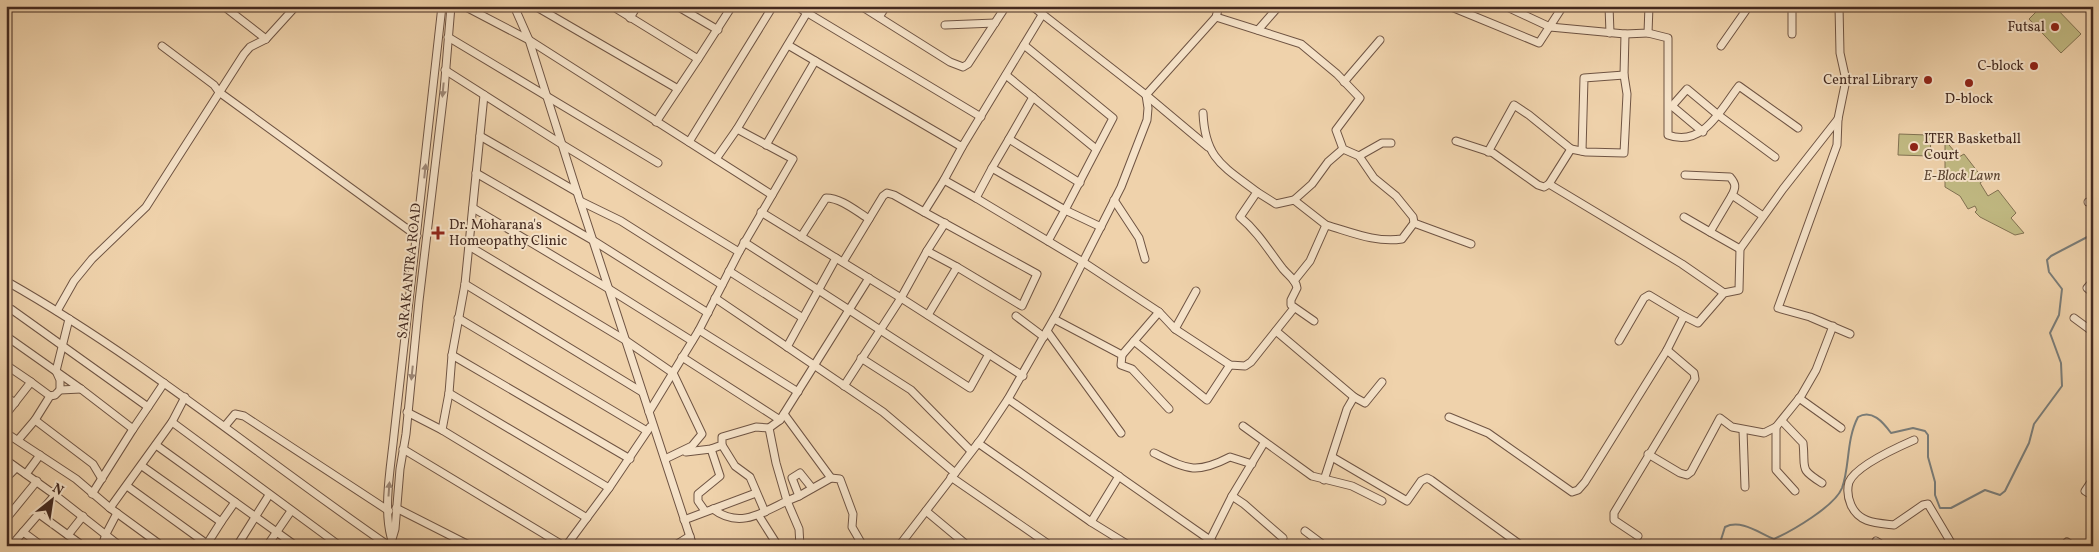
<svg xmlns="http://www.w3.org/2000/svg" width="2099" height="552" font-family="Vollkorn,serif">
	<rect width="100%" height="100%" fill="#efd2ab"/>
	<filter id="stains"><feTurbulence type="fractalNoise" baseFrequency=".004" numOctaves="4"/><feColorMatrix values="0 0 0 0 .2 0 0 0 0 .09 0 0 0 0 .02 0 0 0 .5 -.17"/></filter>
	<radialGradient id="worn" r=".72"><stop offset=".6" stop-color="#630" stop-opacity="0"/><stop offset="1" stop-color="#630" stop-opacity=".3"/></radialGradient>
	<g fill="#c1ba83" stroke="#827252">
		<polygon points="2042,6 2054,6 2081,34 2061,53 2029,19"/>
		<polygon points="1899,134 1928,135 1931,138 1930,156 1898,155"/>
		<polygon points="1945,140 1959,157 1964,154 1984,180 1980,183 1988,196 1998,190 2016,213 2011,218 2024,233 2015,235 1980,217 1975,212 1977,210 1975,206 1968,209 1960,196 1945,187"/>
	</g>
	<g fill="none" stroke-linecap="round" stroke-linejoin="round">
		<path stroke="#7a7d79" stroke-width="2" d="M1719 546 1725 527C1741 519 1759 533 1774 539 1792 531 1835 506 1842 488 1850 466 1846 440 1858 417 1872 409 1883 422 1891 433L1913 428 1925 431 1928 435V457L1935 482V495L1940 508H1951L1985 490 2000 495 2005 491 2029 443 2034 424 2062 386 2061 363 2050 333 2059 315 2062 289 2049 272 2047 260 2051 256 2093 234"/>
		<defs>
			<g id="minor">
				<polyline points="464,6 529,40 772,195"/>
				<polyline points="514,6 529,40 577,192 693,546"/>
				<polyline points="535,6 678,89 656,122"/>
				<polyline points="612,6 698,59 732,6"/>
				<polyline points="677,6 718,30"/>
				<polyline points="796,6 981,117"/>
				<polyline points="861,6 950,62 963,67 968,64 1006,6"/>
				<polyline points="1032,6 1146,95 1216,17 1219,6"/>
				<polyline points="1449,6 1539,43 1563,6"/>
				<polyline points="1505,6 1550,27 1625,34 1648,33 1649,6"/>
				<polyline points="1609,6 1610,33"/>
				<polyline points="1839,6 1840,53 1846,80 1838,119 1837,145 1778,308 1810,317 1850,334"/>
				<polyline points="226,8 266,39"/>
				<polyline points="879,17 886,6"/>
				<path d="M1216 17 1301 44 1337 74 1360 98 1336 130 1343 149 1359 156 1374 178 1396 196 1413 217 1414 223 1402 239C1375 243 1351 232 1326 225L1310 261 1294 281"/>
				<polyline points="630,18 637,6"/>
				<polyline points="945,25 995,23"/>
				<polyline points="1258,30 1279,6"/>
				<path d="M1648 33 1668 38V135C1703 148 1721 109 1739 86L1798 128"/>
				<polyline points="1792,34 1792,6"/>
				<polyline points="448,37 658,163"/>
				<polyline points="788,45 962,147 1042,15"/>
				<polyline points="1024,45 1113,118 1065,210 1101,227"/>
				<polyline points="162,46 214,85 219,92 417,236"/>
				<polyline points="1721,46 1749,6"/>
				<polyline points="445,70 563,145 739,252"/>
				<polyline points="1006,75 1096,149"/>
				<polyline points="1344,82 1380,40"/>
				<polyline points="678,89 698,59"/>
				<polyline points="484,95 465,284 452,355 449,393 442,430 587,518"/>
				<polyline points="1146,95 1208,147"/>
				<polyline points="1033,97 1009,139 1080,183"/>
				<path d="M1203 113C1205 159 1223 166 1257 192L1240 217C1258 232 1269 251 1283 269 1289 276 1296 280 1297 288L1291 300V305L1314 321"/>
				<polyline points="1703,132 1672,106 1687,89 1717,114 1775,157"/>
				<polyline points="480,136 577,192"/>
				<polyline points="1009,139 992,168 1065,210 1048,241"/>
				<polyline points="1456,141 1493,153 1538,185 1544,187 1549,184 1682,264 1724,293"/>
				<polyline points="689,142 773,6"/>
				<polyline points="766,145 815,61"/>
				<polyline points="1582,151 1584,78 1624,75"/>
				<polyline points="1488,152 1514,105 1529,115 1571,149"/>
				<polyline points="1359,156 1382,143 1391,143"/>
				<polyline points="716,159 737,129"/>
				<polyline points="992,168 976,198 1083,262 1159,312 1122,355"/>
				<polyline points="476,173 594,241 708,313"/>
				<path d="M1685 175 1730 177C1736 184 1736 187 1732 195L1763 216"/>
				<polyline points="944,180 962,147"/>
				<polyline points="1549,184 1571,149 1586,152 1624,153 1627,94 1624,75 1625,34"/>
				<polyline points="1257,192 1276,204 1294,200 1312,184 1328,162 1343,149"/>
				<polyline points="1732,195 1710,232 1740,249"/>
				<polyline points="1114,200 1139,238 1145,259"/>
				<polyline points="1294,200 1326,225"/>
				<polyline points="580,201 621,221 722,285"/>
				<polyline points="2088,202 2093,202"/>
				<polyline points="473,208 609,289 692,341"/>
				<polyline points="761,212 901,298 1023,376"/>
				<polyline points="1684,217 1710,232"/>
				<polyline points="1414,223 1471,244"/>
				<path d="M801 237 826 198C841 198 856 211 869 219"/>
				<polyline points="744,242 970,388 989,354"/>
				<polyline points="469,246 625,340 673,373 702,434 692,446 665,459"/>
				<polyline points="927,251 945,223"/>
				<polyline points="843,262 883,196 887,193 894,195 924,212"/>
				<polyline points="729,271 803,318"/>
				<path d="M6 281C142 358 261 458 389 546"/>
				<polyline points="2093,281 2087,288 2093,293"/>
				<polyline points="465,284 642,392"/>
				<polyline points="715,298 883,412 955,473"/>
				<polyline points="57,311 74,281 92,259 146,207 244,54 250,47 266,39 296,6"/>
				<polyline points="1159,312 1175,329 1230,365 1245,366 1251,362 1294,308"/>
				<polyline points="928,315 957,267 1022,306 1037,274 924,212 944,180 976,198"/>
				<polyline points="6,316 11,309 148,407 164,383"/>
				<polyline points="1016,316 1044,337"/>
				<polyline points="458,318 647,431"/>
				<polyline points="2074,318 2093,332"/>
				<polyline points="1054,319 1122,355 1121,365 1132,369 1169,409"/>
				<polyline points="1175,329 1196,291"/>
				<polyline points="699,330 798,392"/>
				<polyline points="1047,331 1121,433"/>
				<polyline points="1276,331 1354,397"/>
				<polyline points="6,336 81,389 133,429 148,407"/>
				<polyline points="1134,341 1207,400 1230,365"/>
				<polyline points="1619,341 1644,298 1649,295 1684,316"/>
				<polyline points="787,347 836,258"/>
				<polyline points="452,355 630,459"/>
				<polyline points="682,357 780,420 869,278"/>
				<polyline points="861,358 911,390 971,451"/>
				<polyline points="6,365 31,382 6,414"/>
				<polyline points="31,382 50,396"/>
				<polyline points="844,386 901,298 927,251 957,267"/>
				<polyline points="60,390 60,380 56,371 69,319"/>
				<polyline points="449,393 609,488"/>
				<polyline points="6,397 15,403"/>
				<polyline points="185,397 172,422 340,546"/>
				<polyline points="1799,398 1841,428"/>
				<polyline points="1008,399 1210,540 1207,546"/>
				<polyline points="407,412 442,430"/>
				<polyline points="649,412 699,330 739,252 793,159 737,129 811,6"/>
				<polyline points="784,414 831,478 799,496 787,501 799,529 800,546"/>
				<polyline points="1449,417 1488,433 1572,492 1578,490 1585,482 1667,350 1684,316 1698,323 1724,293 1739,290 1740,249 1783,189 1838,119"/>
				<polyline points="35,420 93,464 102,479"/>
				<path d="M1782 421 1803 443C1806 469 1798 468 1822 483"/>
				<polyline points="225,426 235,414 244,416 389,511"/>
				<polyline points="1243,426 1312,476 1352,486 1382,501"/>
				<polyline points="1776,427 1776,470 1795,491"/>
				<polyline points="1743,430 1745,487"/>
				<polyline points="6,433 76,479 110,508 162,546"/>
				<polyline points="18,440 35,420 50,396 55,395 60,390 81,389"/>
				<path d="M1914 440C1898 447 1856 466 1849 482 1847 489 1848 498 1851 505 1859 523 1876 523 1894 525L1923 505 1928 504 1953 546"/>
				<polyline points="978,443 1091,522 1130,546"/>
				<polyline points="156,445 296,546"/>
				<polyline points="722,445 735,466 750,477 765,512"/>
				<polyline points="403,449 564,546"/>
				<polyline points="686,452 711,449 722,445 722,437 756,427 769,428"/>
				<path d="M1154 453C1187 469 1195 475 1230 457L1252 464"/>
				<polyline points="1648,454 1680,473 1687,475 1691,472 1720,418 1732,427 1764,433 1776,427 1801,396 1816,370 1833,326"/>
				<polyline points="1332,457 1407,501 1421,481 1427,478 1431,480 1522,546"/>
				<polyline points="6,460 55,495 120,546"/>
				<polyline points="142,466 221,522 235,502"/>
				<polyline points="26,474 40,455"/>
				<polyline points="951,477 1051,546"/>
				<polyline points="6,478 16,468"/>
				<polyline points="831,478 840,479 853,514 852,527 863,546"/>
				<polyline points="2093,479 2085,491 2093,496"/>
				<polyline points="1324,480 1347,409 1354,397 1365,403 1382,382"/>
				<polyline points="127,486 207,544 221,522"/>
				<polyline points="92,494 133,429"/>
				<polyline points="799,496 792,478 800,473 812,488"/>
				<polyline points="1232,496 1244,504 1283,538"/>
				<polyline points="110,508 172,422"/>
				<polyline points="396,508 471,546"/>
				<path d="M713 509C739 529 762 513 787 501L776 463 769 428 780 420"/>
				<polyline points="705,511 698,501 698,494 720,476 711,449"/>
				<polyline points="926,511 968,546"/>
				<polyline points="39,514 83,546"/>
				<polyline points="759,516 778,546"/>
				<polyline points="6,519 37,481"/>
				<polyline points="684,520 756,493"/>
				<polyline points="1091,522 1119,476"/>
				<polyline points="1305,531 1325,546"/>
				<polyline points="23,532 42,546"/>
				<polyline points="68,535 83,516"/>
				<polyline points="1638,536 1614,520 1614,513 1695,379 1694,373 1667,350"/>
				<path d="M391 537C383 508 391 465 394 435L442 6"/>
				<polyline points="1876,541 1884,546"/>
				<polyline points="11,546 55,495"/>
				<polyline points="102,546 106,534 117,513"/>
				<polyline points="237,546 269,495"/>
				<polyline points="267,546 291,511"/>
				<polyline points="390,546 395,529 400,469 406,434 419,301 444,91 451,6"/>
				<polyline points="566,546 609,488 650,427"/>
				<polyline points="674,546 690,536"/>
				<polyline points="899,546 982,438 1008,399 1057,313 1121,187 1147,120 1148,108 1146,95"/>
				<polyline points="1218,546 1210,540 1232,496 1264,443"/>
				<polyline points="2063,546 2067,542 2073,546"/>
			</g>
		</defs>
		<use href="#minor" stroke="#6f5443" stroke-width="9"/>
		<use href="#minor" stroke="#f5e2c8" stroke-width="7"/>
	</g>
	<defs><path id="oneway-solid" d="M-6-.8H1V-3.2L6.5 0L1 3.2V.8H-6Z" transform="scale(1.25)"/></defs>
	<g fill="#9c8674">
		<use href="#oneway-solid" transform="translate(443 90) rotate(95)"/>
		<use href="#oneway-solid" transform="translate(425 171) rotate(-84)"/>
		<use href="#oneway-solid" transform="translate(412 373) rotate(96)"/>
		<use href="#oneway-solid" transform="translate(389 489) rotate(-86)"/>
	</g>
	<g fill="#8f2418" stroke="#f5e2c8" stroke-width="2">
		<circle cx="2055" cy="27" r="5"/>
		<circle cx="2034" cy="66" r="5"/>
		<circle cx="1928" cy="80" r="5"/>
		<circle cx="1969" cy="83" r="5"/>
		<circle cx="1914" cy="147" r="5"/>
		<path d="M435.5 225.5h5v5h5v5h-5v5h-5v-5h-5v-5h5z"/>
	</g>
	<g text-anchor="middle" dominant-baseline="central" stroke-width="4" stroke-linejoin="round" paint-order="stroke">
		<g font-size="14" fill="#442a20" stroke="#f5e2c8" text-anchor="end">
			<text x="2045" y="27">Futsal</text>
			<text x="2024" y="66">C-block</text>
			<text x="1918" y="80">Central Library</text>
			<text x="1969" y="99" text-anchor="middle">D-block</text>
			<text x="1924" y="139" text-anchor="start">ITER Basketball<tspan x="1924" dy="16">Court</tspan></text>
			<text x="449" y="225" text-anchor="start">Dr. Moharana's<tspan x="449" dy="16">Homeopathy Clinic</tspan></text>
		</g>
		<g font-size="14" font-style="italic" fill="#5d4734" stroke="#f5e2c8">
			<text x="1962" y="176">E-Block Lawn</text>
		</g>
		<g font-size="14" fill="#442a20" stroke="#f5e2c8">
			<text transform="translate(410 271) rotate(-84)">SARAKANTRA ROAD</text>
		</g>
	</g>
	<rect width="2099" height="552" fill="none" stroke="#efd2ab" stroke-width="25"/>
	<rect x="8" y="8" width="2084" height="537" fill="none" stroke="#442a20" stroke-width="2.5"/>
	<rect x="12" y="12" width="2074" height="527" fill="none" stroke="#442a20"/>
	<g transform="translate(52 500) rotate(30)" stroke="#f5e2c8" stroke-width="4" paint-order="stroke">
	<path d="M0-4L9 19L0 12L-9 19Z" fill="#442a20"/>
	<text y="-8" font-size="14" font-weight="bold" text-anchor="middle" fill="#442a20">N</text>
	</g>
	<rect width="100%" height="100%" filter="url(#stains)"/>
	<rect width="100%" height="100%" fill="url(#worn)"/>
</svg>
